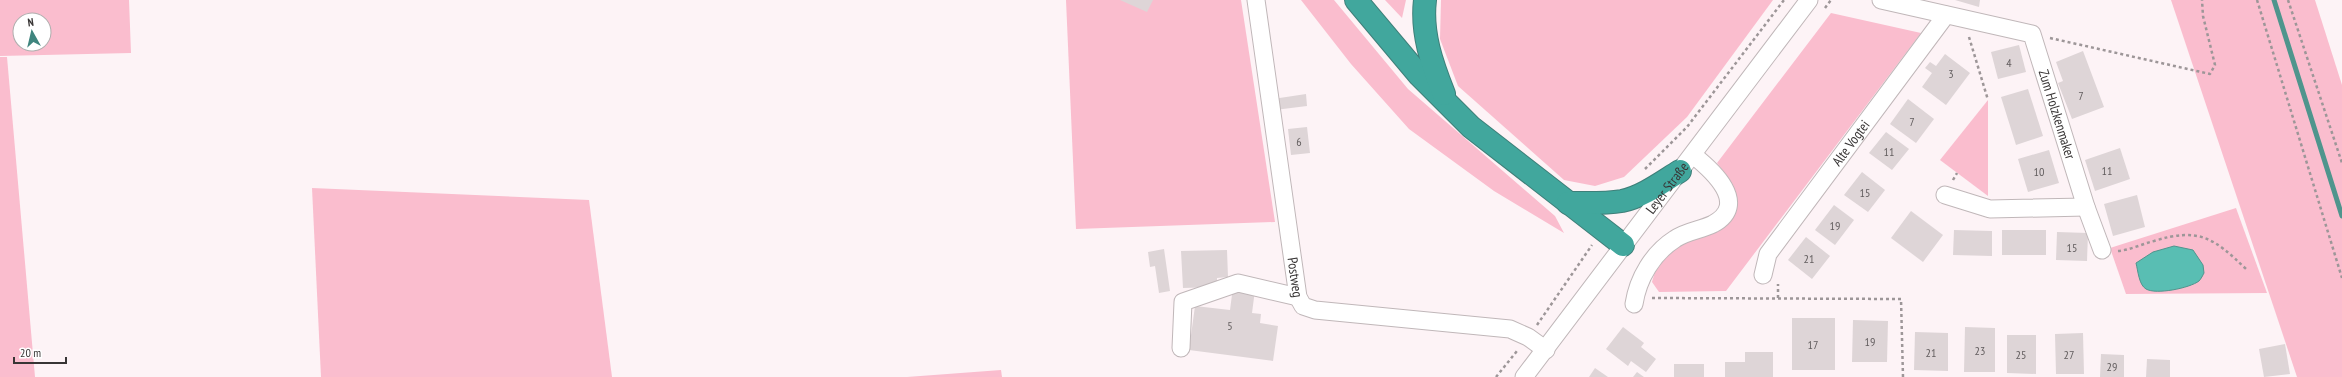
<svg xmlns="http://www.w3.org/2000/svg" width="2342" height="377" font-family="'PT Sans Narrow',sans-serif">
	<rect width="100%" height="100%" fill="#fdf3f6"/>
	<g fill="#fabdce" fill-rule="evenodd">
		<path d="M0 0H129L131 53 0 56ZM20 20H44V44H20Z"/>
		<polygon points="1066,0 1241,0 1275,222 1076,229"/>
		<polygon points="1301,0 1334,0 1408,89 1555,216 1564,233 1494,191 1409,129 1351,64"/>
		<polygon points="1385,0 1406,0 1402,18"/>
		<polygon points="1441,0 1773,0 1687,117 1624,177 1595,186 1564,180 1458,86 1440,39"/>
		<polygon points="2171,0 2315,0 2342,85 2342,377 2297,377"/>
		<path d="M1831 13 1921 33 1726 291 1659 292 1652 282C1655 271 1659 262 1666 254 1686 234 1727 240 1735 209 1740 190 1728 177 1717 163Z"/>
		<polygon points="0,57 7,57 35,377 0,377"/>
		<polygon points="1988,100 1988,196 1940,160"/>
		<polygon points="312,188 589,200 612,377 321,377"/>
		<polygon points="2236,208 2267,293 2126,294 2110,248"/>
		<polygon points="1001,370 1002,377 907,377"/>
	</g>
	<path fill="#59beb3" stroke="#4f958d" d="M2174 246 2193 250 2203 265 2204 273C2203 275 2201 279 2199 281 2190 288 2156 295 2146 289 2139 285 2138 271 2136 263L2153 252Z"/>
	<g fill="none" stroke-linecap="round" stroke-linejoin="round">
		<polyline stroke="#4f958d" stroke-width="5" points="2274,0 2342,216"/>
	</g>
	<g fill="#ded5d7">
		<polygon points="1120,0 1153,0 1147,12"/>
		<polygon points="1955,0 1980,0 1979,7"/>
		<polygon points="2019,45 2026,72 1998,79 1991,52"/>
		<polygon points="2083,51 2104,107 2072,119 2058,83 2063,81 2056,62"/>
		<polygon points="1945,54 1970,73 1946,105 1922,87 1932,73 1925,68 1930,62 1936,66"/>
		<polygon points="2028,89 2043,136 2016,145 2001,97"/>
		<polygon points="1306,94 1307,106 1275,110 1273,99"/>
		<polygon points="1908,99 1934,119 1916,143 1890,124"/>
		<polygon points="1307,127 1310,153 1291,155 1288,129"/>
		<polygon points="1886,132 1909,149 1892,170 1869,153"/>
		<polygon points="2120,148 2130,179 2095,191 2085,160"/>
		<polygon points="2049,150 2059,183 2028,192 2018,159"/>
		<polygon points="1862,172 1885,190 1868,212 1844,195"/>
		<polygon points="2137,195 2145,227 2113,236 2104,204"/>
		<polygon points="1834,205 1854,220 1835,245 1815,230"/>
		<polygon points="1911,211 1943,235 1923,262 1891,238"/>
		<polygon points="1954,230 1992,231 1992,256 1953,255"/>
		<rect x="2002" y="230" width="44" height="25"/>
		<polygon points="2057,232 2088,233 2087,261 2056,260"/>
		<polygon points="1806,237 1830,256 1812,279 1788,260"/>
		<polygon points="1164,249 1170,291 1159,293 1155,266 1150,267 1148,252"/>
		<polygon points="1227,250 1228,277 1217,278 1217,287 1183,288 1181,251"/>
		<polygon points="1233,287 1255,290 1252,313 1261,314 1260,323 1278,326 1273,361 1189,350 1195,306 1230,310"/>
		<rect x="1792" y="318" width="43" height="52"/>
		<polygon points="1853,320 1888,321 1887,362 1852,362"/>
		<polygon points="1623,327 1644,343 1641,347 1656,359 1646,372 1631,361 1628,366 1606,349"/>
		<polygon points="1965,327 1995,328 1995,372 1964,372"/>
		<polygon points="1915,332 1948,333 1948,371 1914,370"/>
		<polygon points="2083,333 2084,374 2056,374 2055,334"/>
		<polygon points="2007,335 2036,335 2036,374 2007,373"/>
		<polygon points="2285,344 2290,374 2264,377 2259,349"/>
		<polygon points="1745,352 1773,352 1773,377 1725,377 1725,362 1745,362"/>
		<polygon points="2101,354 2124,355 2124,377 2100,377"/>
		<polygon points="2147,359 2170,360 2170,377 2146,377"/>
		<rect x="1674" y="364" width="30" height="13"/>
		<polygon points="1595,368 1608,377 1589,377"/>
		<polygon points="1637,372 1644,377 1633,377"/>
	</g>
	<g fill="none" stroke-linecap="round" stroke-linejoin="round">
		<defs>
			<g id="minor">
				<path id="s1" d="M1256 0 1298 297 1303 306 1315 310 1510 329 1528 337 1546 350"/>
				<path id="s2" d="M1881 0 2032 34 2086 207 1990 209 1945 195"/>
				<polyline points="2086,207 2102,250"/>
				<path id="s3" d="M1763 275 1768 254 1946 15"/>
				<path d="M1634 304C1638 278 1653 253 1675 239 1686 231 1701 230 1713 224 1750 204 1712 170 1693 155"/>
				<polyline points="1181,348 1183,302 1238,283 1298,297"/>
				<path id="s4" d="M1524 377 1809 0"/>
			</g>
			<g id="highway">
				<polyline points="1356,0 1419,75 1471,127 1623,245"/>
				<path d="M1425 0C1421 33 1432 64 1444 94"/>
				<path d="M1568 203C1586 203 1604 204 1622 201 1642 197 1662 182 1680 171"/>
			</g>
		</defs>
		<use href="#minor" stroke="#c0b7b9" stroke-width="19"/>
		<use href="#highway" stroke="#3e7f79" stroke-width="24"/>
		<g stroke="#9d9698" stroke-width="2.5" stroke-dasharray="3 3" stroke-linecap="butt">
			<polyline points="2257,0 2342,278"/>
			<polyline points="2288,0 2342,163"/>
			<polyline points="1825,8 1831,0"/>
			<polyline points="1969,37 1988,100"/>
			<polyline points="2050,38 2210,74 2215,65 2203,16 2202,0"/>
			<polyline points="1645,169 1687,127 1784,0"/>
			<polyline points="1953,180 1957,173"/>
			<path d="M2118 251C2130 250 2142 244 2154 241 2199 227 2214 238 2246 269"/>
			<polyline points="1652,298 1901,299 1903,377"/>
			<polyline points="1778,298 1778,284"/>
			<polyline points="1537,325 1592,245"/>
			<polyline points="1496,377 1517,351"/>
		</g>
		<use href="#minor" stroke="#fff" stroke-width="17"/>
		<use href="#highway" stroke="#41a79d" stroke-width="22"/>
	</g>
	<g text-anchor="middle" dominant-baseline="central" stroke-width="3.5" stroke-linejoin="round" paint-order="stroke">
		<g font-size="12" fill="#625d5e">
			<text x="2009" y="62">4</text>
			<text x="1951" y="73">3</text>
			<text x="2081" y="95">7</text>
			<text x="1912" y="121">7</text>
			<text x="1299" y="141">6</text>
			<text x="1889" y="151">11</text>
			<text x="2107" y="170">11</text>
			<text x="2039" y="171">10</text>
			<text x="1865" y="192">15</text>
			<text x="1835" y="225">19</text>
			<text x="2072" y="247">15</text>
			<text x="1809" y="258">21</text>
			<text x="1230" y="325">5</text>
			<text x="1870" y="341">19</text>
			<text x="1813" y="344">17</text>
			<text x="1980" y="350">23</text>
			<text x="1931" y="352">21</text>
			<text x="2021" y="354">25</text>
			<text x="2069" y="354">27</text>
			<text x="2112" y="366">29</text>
		</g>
		<g font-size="14" fill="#383535" stroke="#fff">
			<text stroke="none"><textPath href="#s2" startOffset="239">Zum Holzkenmaker</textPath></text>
			<text stroke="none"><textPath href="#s3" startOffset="160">Alte Vogtei</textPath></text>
			<text stroke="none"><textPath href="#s4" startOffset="237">Leyer Straße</textPath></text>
			<text stroke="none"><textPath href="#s1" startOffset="280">Postweg</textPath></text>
		</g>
	</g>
	<g transform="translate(32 32) rotate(352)"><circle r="19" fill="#ffffff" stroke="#afaeae"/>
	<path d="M0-3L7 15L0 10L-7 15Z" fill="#3f857e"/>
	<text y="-6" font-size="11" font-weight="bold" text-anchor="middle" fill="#383535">N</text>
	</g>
	<path d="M14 357v6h52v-6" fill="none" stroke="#383535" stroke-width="2"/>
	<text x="20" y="357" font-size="12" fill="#383535" stroke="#ffffff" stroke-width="3" paint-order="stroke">20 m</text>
</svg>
